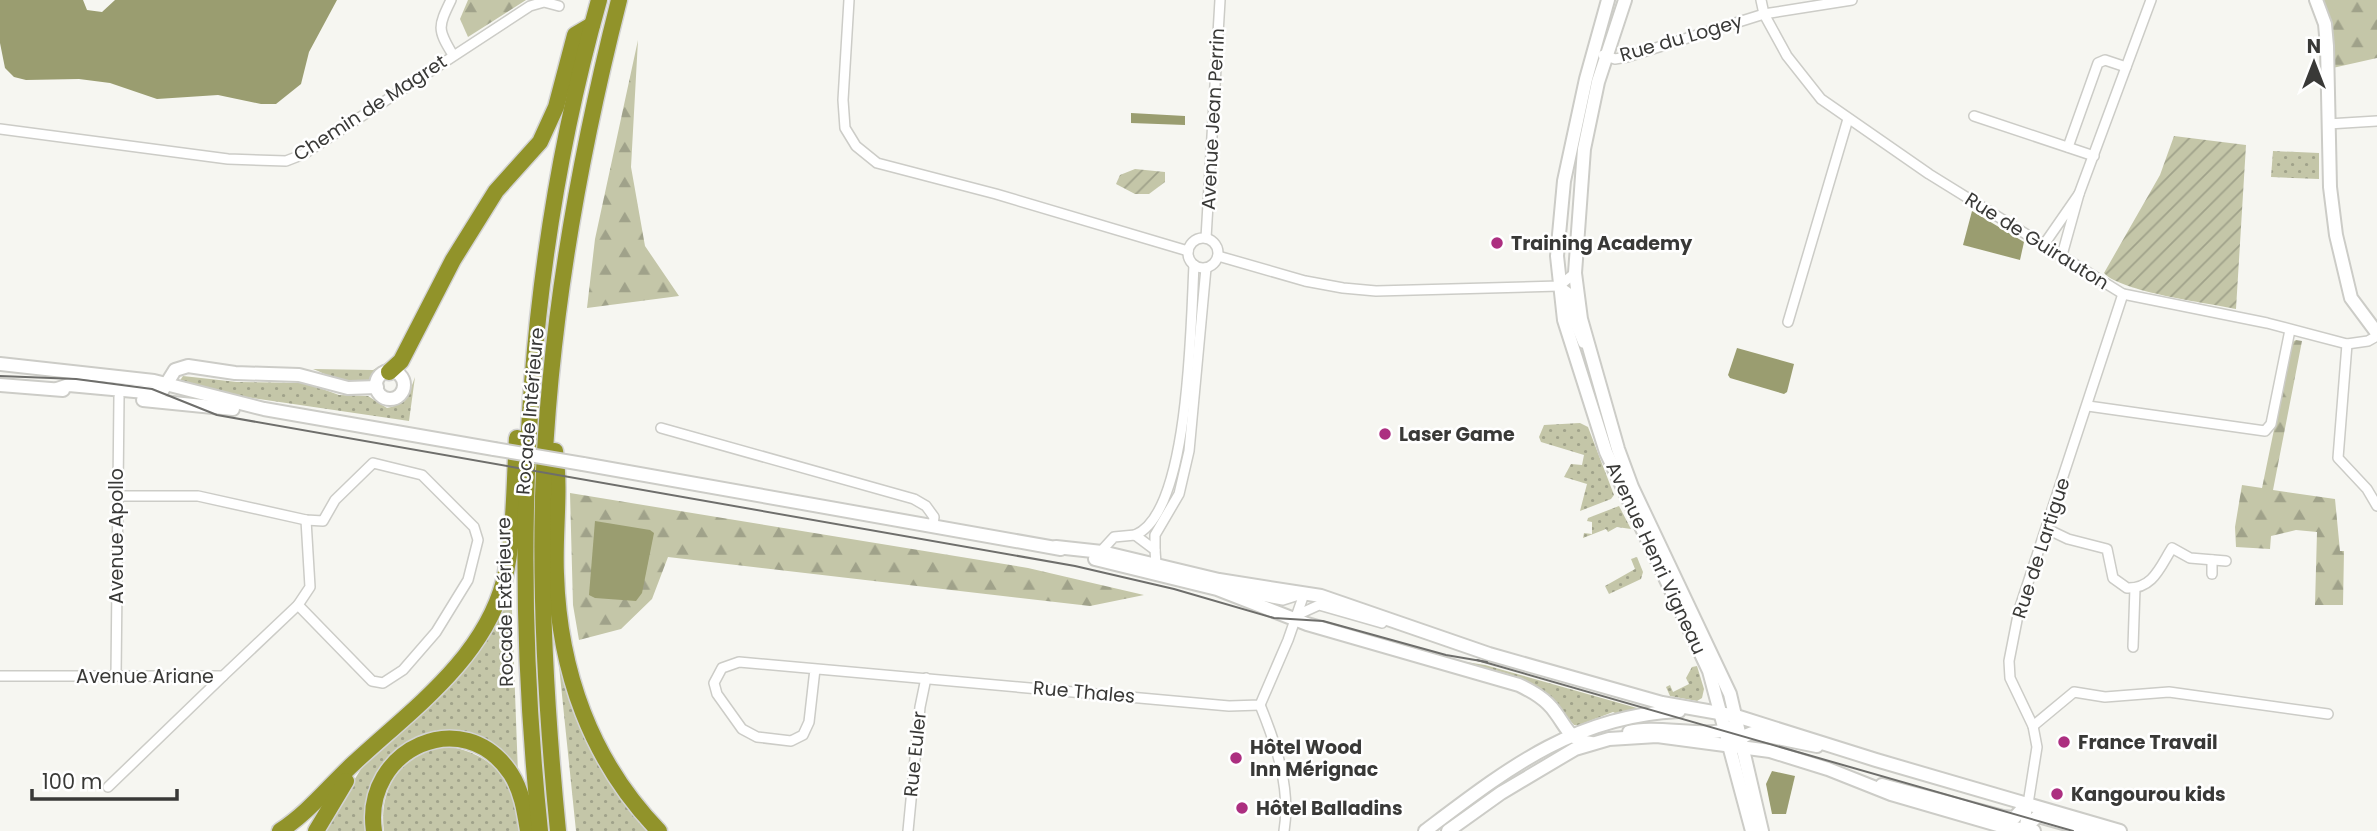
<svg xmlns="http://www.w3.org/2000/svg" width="2377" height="831" font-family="Poppins,sans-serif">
	<defs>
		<pattern id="grass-dots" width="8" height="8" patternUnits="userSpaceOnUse" patternTransform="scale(1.75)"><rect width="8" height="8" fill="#c4c6a8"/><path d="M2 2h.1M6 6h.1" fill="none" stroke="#a0a28a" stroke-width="1.8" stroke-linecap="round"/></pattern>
		<pattern id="forest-firs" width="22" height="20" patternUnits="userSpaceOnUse" patternTransform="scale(1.75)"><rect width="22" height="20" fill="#c4c6a8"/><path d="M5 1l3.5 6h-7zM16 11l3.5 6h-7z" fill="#a0a28a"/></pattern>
		<pattern id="garden-furrows" width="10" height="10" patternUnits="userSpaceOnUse" patternTransform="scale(1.75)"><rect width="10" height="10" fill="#c4c6a8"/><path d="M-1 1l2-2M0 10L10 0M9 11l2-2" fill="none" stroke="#a0a28a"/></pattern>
	</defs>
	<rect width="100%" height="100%" fill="#f6f6f1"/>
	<g fill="url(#grass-dots)">
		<polygon points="2273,151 2319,153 2319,179 2271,177"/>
		<path d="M397 356 390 366C380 368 379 372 372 378 356 391 328 375 313 369L373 370Z"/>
		<path d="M183 376 237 382 306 383 339 395 368 396 387 408C406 404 409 394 415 377L409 421 192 389 179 382Z"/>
		<polygon points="1580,423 1588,427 1614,495 1611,499 1580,511 1587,484 1564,477 1571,464 1582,465 1584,455 1541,442 1539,437 1544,425"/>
		<polygon points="1619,506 1631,529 1617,527 1608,532 1606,529 1583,538 1584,533 1592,534 1592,522 1587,521 1588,518"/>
		<polygon points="1637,557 1643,572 1641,579 1609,594 1605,586 1635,569 1631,559"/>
		<path d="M511 584 518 774C508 761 499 748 484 740 446 719 393 742 374 779 365 796 366 812 367 831H323L361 769 399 732Z"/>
		<path d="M1454 660 1485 665 1644 710 1617 714 1613 712 1579 725H1574C1565 715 1559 703 1549 695 1521 672 1478 666 1444 661Z"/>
		<polygon points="559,666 586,739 605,771 651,831 576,831"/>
		<polygon points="1697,666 1704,689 1702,698 1697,701 1670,696 1666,687 1670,685 1673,692 1689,684 1686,678 1692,667"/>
		<path d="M446 746C496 754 515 783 520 831H384C378 787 402 754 446 746Z"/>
	</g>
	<g fill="url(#forest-firs)">
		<polygon points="468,0 526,0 468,37 460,19"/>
		<polygon points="2316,0 2377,0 2377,58 2328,69"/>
		<polygon points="638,40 631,167 645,246 679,296 587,308 595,239"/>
		<polygon points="2296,340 2302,341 2273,490 2335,499 2340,551 2344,551 2343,605 2315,605 2317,532 2296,530 2271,536 2270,549 2236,547 2235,527 2242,485 2262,488 2292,342"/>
		<polygon points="570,493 1028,568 1144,595 1090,606 668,557 652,599 621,629 579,640 573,605"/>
	</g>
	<g fill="url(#garden-furrows)">
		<path d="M2174 136 2246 145 2236 309C2208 303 2121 292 2104 273L2160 175Z"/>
		<polygon points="1135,169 1165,172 1165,182 1149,194 1135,194 1116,184 1120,175"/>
	</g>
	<g fill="#9a9d70">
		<polygon points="0,0 83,0 87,10 102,12 115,0 337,0 309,52 301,84 276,104 261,104 218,95 157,99 110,83 79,79 26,80 14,77 5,68 0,43"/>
		<polygon points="1131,113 1185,116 1185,125 1131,123"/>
		<polygon points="1972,211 2024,242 2020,260 1963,245"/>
		<polygon points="1737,348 1794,364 1787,392 1784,394 1730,378 1728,375"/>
		<polygon points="595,521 650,530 654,533 642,593 636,601 595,598 589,595"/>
		<polygon points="1772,771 1795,776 1786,814 1772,814 1766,784"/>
	</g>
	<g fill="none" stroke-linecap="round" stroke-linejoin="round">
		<defs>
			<g id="street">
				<path d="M451 0C438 27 437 29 453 55"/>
				<polyline points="849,0 843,100 845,128 856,146 877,163 996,194 1188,251"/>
				<polyline points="1761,0 1764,14 1787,56 1821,99 1929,174 2123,294 2267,323 2347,344 2368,341 2377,336"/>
				<polyline points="1603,55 1615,59 1627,57 1764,14 1852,0"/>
				<polyline points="1974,116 2094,156"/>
				<polyline points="2328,124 2377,121"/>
				<polyline points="0,129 228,159 286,161 304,154 530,6 544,2 559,6"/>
				<polyline points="2068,147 2098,63 2105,60 2126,67"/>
				<polyline points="2079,194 2151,0"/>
				<circle cx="1203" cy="253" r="15"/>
				<polyline points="1206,238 1220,0"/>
				<polyline points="2045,243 2079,194 2062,255"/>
				<polyline points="1218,256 1305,281 1343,288 1376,291 1559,286 1575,273"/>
				<polyline points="1559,286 1569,293 1573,319 1583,343"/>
				<polyline points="1788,322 1848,119"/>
				<polyline points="2347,344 2338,458 2367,489 2377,506"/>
				<polyline points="2088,406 2265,431 2271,424 2290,330"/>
				<polyline points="661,428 914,499 926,506 934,517 933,525"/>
				<polyline points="116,496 198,496 306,520 323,521 335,500 373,463 422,475 474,527 478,540 468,580 436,632 403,670 383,683 372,681 298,605"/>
				<path d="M2047 529 2068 539 2107 549 2113 578 2127 588C2153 589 2160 567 2172 548L2190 558 2226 561"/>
				<path d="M1135 535C1190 513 1191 320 1194 265"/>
				<polyline points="1155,550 1155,535 1179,494 1189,451 1206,268"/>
				<polyline points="1104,557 1103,549 1114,537 1135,535 1155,550 1156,564 1152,567"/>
				<polyline points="2212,574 2212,560"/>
				<polyline points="1227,590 1283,600 1302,594"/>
				<polyline points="1297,615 1319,605 1382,623"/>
				<polyline points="2133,647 2135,588"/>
				<polyline points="815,669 809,722 803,735 791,741 757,737 742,729 717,694 714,683 722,668 739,662 1229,706 1260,705 1288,640 1304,594"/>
				<polyline points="0,676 223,676 298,605 310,587 306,520"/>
				<polyline points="116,676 119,397"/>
				<path d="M1260 705C1276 744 1291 788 1284 831"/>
				<polyline points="2033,726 2074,692 2105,697 2169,692 2328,714"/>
				<polyline points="108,787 223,676"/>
				<polyline points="2024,829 2037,747 2033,726 2010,678 2009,661 2019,610 2123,294"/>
				<polyline points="908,831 920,707 926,678"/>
			</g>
			<g id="secondary">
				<polyline points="1608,0 1586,79 1564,181 1557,256 1564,320 1606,452 1709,671 1752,831"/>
				<polyline points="1625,0 1598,82 1584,149 1575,273 1581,319 1618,449 1632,487 1730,694 1762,831"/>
				<polyline points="2316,0 2325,24 2327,46 2330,187 2336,235 2351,298 2377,333"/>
				<polyline points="0,364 154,381 264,409 494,449"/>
				<circle cx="390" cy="385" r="14"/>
				<polyline points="0,385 63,390"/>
				<polyline points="57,389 69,385 156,393 162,391 175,370 188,366 235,373 299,375 348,388 377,387"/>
				<polyline points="143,400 233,409"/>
				<polyline points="583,464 1061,549"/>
				<polyline points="1056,547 1102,552 1219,580 1321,596 1489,654 1662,703 1736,716 1876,760 2120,831"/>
				<path d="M1095 559 1217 589 1307 624 1519 685C1533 692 1546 699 1555 712 1568 729 1568 739 1591 743"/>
				<path d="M1629 732C1655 724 1716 740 1731 727"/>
				<polyline points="1734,740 1752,733 1817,746"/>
				<polyline points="1882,785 2003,817 2014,818 2028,803"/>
				<polyline points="2024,828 2038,816 2092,831"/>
				<path d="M1425 831C1506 770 1573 716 1679 711"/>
				<polyline points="1448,831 1501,793 1575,749 1609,739 1657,736 1770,751 1828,769 1891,794 2001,826 2034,831"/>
			</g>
			<g id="highway">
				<polyline points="389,372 401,361 453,260 496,191 540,142 556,107 575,35 592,25"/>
				<path d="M555 451C561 491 554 534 556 574 559 671 591 761 659 831"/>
				<path d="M280 831C309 812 329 786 354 763 411 710 483 660 504 581 515 535 514 484 517 438"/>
				<polyline points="316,831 346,781"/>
				<path d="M374 831C362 749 464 702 511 774 522 791 525 812 528 831"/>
				<path d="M540 831C511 553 523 270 599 0"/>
				<path d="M558 831C547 720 540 609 543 497 548 330 578 162 619 0"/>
			</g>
		</defs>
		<use href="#street" stroke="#ccccc7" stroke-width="12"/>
		<use href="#secondary" stroke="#ccccc7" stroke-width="16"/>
		<use href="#highway" stroke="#d3d3d3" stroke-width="19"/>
		<use href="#street" stroke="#fff" stroke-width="9"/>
		<use href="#secondary" stroke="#fff" stroke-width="12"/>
		<use href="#highway" stroke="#91932a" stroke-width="16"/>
		<g stroke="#6e6e6b" stroke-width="2">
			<polyline points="0,376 76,379 152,389 217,415 1075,566 1174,589 1274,618 1323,621 1446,655 1487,662"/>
			<polyline points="1477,660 2073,831"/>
		</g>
		<defs>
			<polyline id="secondary-bridge" points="494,449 583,464"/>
		</defs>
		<use href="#secondary-bridge" stroke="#ccccc7" stroke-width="16" stroke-linecap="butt"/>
		<use href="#secondary-bridge" stroke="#fff" stroke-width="12"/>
	</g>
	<g fill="#ac2f80" stroke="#fff" stroke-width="2.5">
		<circle cx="1497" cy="243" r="7"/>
		<circle cx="1385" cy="434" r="7"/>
		<circle cx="2064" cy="742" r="7"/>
		<circle cx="1236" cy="758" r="7"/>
		<circle cx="2057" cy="794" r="7"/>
		<circle cx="1242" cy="808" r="7"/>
	</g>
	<g text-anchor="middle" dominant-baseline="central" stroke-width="5" stroke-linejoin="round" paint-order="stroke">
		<g font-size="19" fill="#393937" stroke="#fff">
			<text transform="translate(1681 38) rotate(-16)">Rue du Logey</text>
			<text transform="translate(370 108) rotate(-33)">Chemin de Magret</text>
			<text transform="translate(1213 119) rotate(-87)">Avenue Jean Perrin</text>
			<text transform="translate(2037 241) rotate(32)">Rue de Guirauton</text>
			<text transform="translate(530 411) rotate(-85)">Rocade Intérieure</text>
			<text transform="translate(116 536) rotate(-90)">Avenue Apollo</text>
			<text transform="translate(2041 548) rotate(-72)">Rue de Lartigue</text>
			<text transform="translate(1656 558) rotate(65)">Avenue Henri Vigneau</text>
			<text transform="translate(505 602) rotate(-91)">Rocade Extérieure</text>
			<text x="145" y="676">Avenue Ariane</text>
			<text transform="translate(1084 692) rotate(5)">Rue Thales</text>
			<text transform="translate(915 754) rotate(-84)">Rue Euler</text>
		</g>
		<g font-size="19" font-weight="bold" fill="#393937" stroke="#fff" text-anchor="start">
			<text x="1511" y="243">Training Academy</text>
			<text x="1399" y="434">Laser Game</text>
			<text x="2078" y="742">France Travail</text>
			<text x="1250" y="747">Hôtel Wood<tspan x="1250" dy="22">Inn Mérignac</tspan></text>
			<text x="2071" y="794">Kangourou kids</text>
			<text x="1256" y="808">Hôtel Balladins</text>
		</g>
	</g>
	<g transform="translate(2314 63)" stroke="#ffffff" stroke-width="5" paint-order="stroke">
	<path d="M0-5L12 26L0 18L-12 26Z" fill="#393937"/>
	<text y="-10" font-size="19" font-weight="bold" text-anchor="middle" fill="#393937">N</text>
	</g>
	<path d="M32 789v10h145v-10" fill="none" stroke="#393937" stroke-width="3.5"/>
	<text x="42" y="789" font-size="21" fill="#393937" stroke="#ffffff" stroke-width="5" paint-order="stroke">100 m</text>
</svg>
